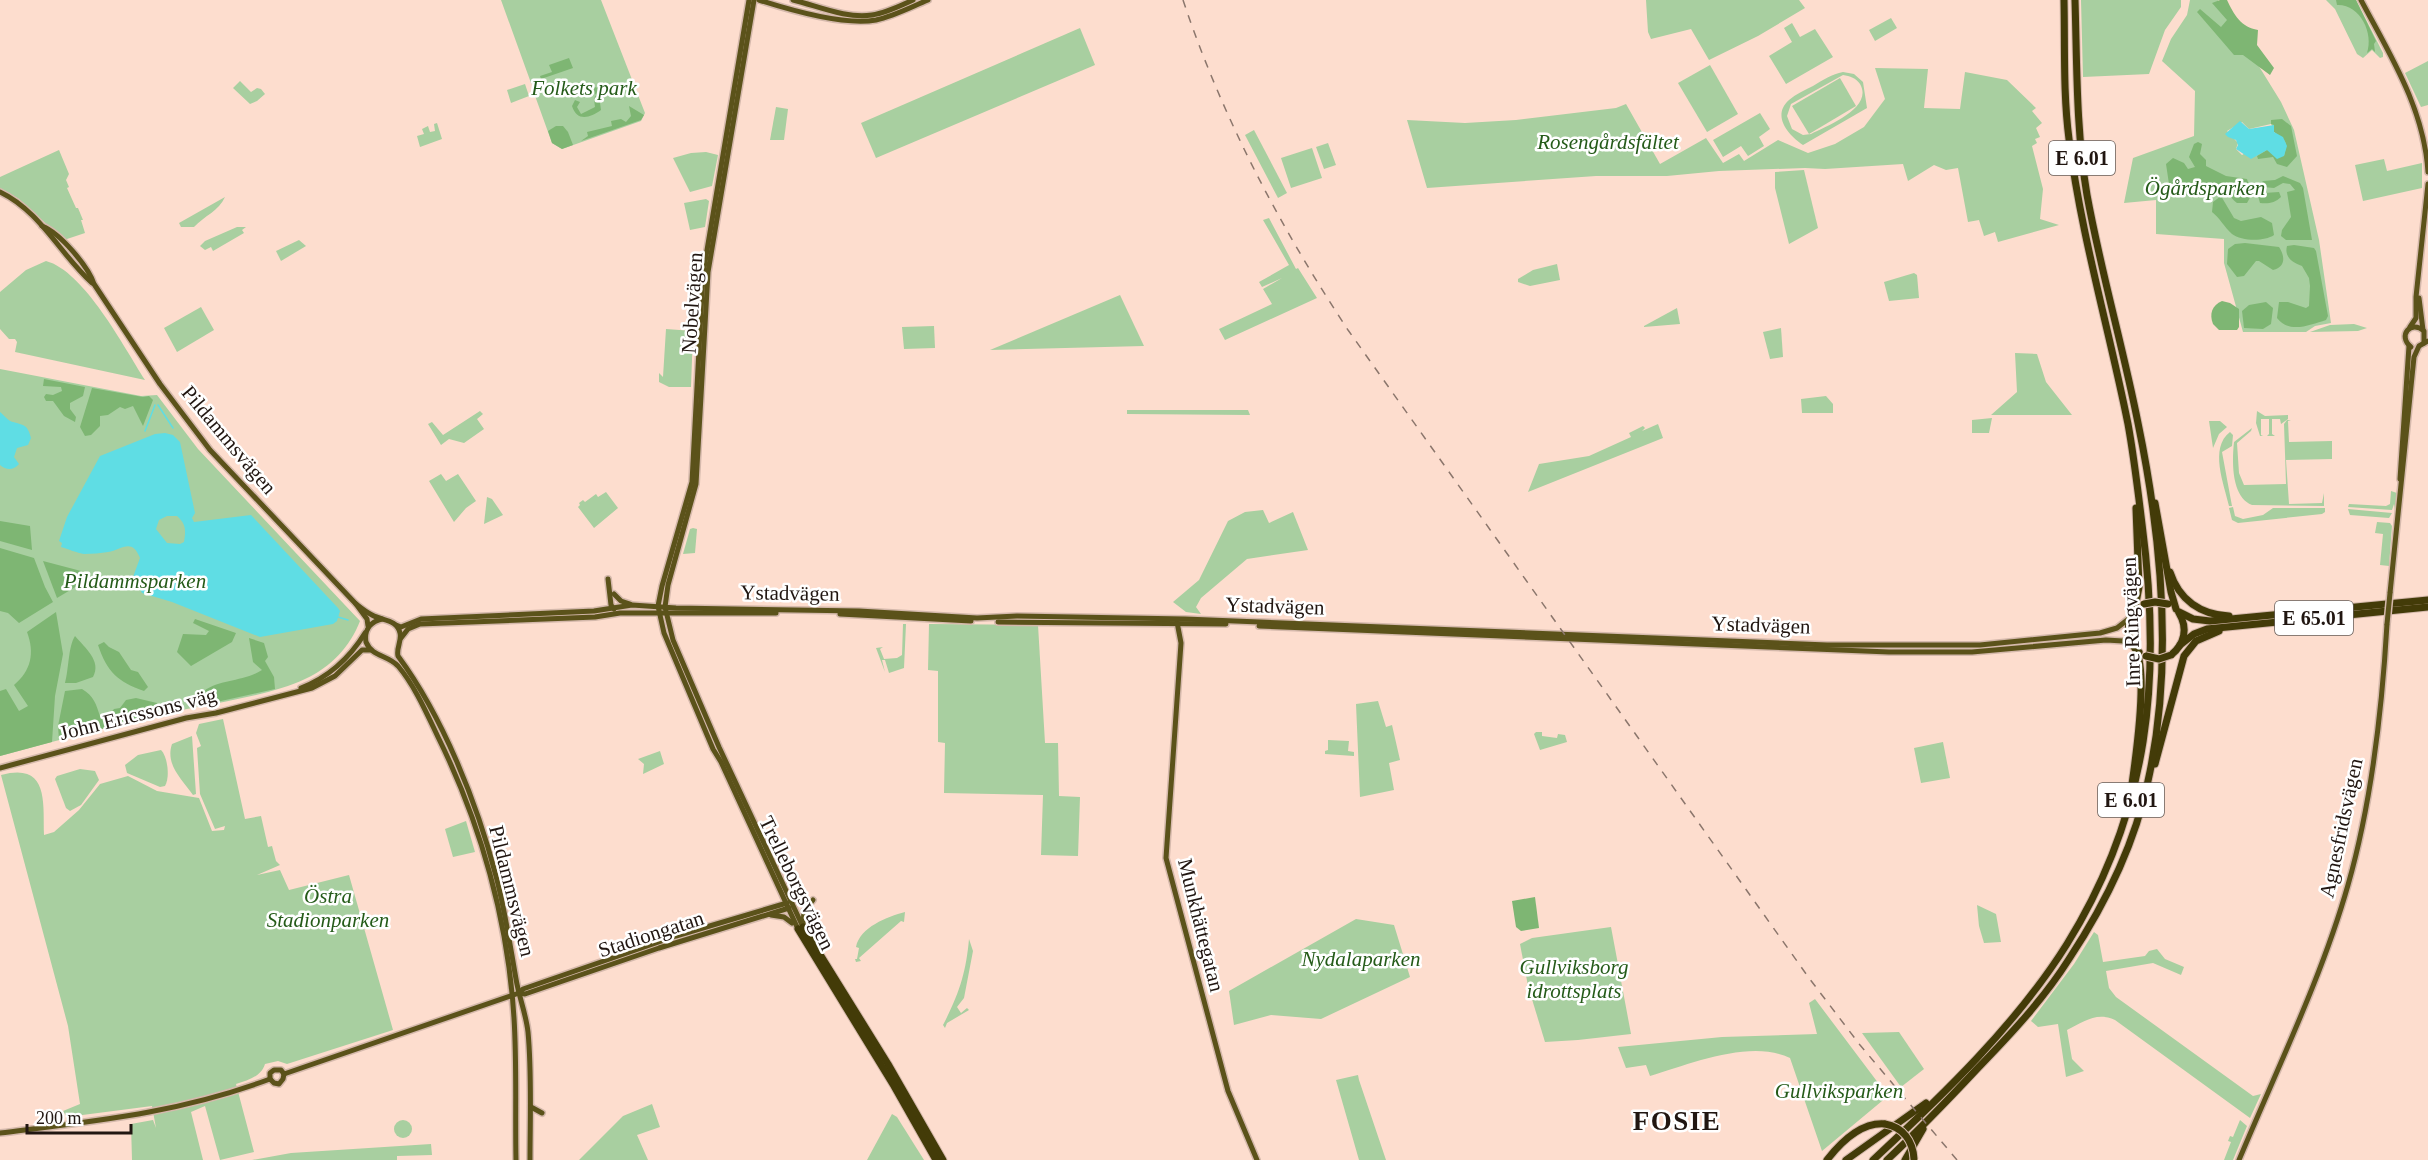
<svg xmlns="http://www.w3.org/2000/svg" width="2428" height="1160" font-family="Georgia,serif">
	<rect width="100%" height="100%" fill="#fdddce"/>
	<g fill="#a8cfa0" fill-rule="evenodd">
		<polygon points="501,0 601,0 645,113 641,121 562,149 552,143 534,93 535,87 531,83"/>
		<polygon points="1646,0 1799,0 1805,8 1758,36 1709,60 1691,29 1651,39 1648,32"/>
		<polygon points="2081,0 2181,0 2181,7 2165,30 2149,74 2083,77"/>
		<path d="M2190 0H2218L2281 102 2294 130 2319 240 2331 323 2315 326 2306 332H2243L2224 263V239L2156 234V200L2124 203 2133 158 2194 136 2195 91 2162 61 2171 39 2187 15ZM2242 122 2249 129 2271 124 2277 134 2242 155 2236 149 2238 143 2227 131Z"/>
		<polygon points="2326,0 2356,0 2383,53 2383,57 2380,58 2372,50 2363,58 2357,54 2335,9"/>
		<polygon points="1891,18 1897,28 1875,41 1869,30"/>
		<polygon points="1792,23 1800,37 1815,29 1833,57 1786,84 1769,56 1792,42 1784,28"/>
		<polygon points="1080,28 1095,65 876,158 861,123"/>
		<polygon points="2428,61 2428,105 2421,107 2405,73"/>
		<polygon points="1710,65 1738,114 1707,132 1678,83"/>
		<polygon points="1875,68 1928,69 1924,108 1960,109 1965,72 2007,80 2036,108 2032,111 2042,123 2036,128 2040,137 2035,139 2037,143 2032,146 2043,189 2040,219 2059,225 1998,242 1995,232 1984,236 1979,220 1968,222 1958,168 1946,170 1934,165 1908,181 1903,164 1825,169 1805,168 1719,171 1667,176 1596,176 1427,188 1407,120 1465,123 1516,120 1616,108 1626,104 1660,164 1706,138 1723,163 1739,154 1744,161 1778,140 1808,153 1835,144 1864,127 1885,99"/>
		<path d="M1843 72 1854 74 1863 82 1867 108 1803 145C1789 136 1771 116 1789 100 1796 94 1805 90 1813 86 1823 80 1832 74 1843 72ZM1843 75C1850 76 1856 78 1860 84 1874 108 1827 126 1811 134L1803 135 1792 129 1787 116 1791 104Z"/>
		<polygon points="1840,78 1856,106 1809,134 1792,106"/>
		<polygon points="240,81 251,92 257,88 261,89 265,94 257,101 250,104 233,88"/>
		<polygon points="525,84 529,96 511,103 507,90"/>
		<polygon points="776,107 788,109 784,140 770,140"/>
		<polygon points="1760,113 1770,129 1759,137 1764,146 1748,156 1741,146 1723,157 1713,140"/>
		<polygon points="437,123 442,139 420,147 417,136 424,134 422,129 428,126 430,132 435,131 434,124"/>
		<polygon points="1254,130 1287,193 1278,198 1245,135"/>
		<polygon points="1328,143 1336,165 1324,169 1316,147"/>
		<polygon points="1312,148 1322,178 1291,188 1281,158"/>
		<polygon points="59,150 69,174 66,180 69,187 67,188 76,208 78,208 83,220 81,220 85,233 64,240 19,199 0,188 0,177"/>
		<polygon points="706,152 718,155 712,186 690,192 673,158 691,153"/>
		<polygon points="2384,159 2387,171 2422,163 2422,188 2363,201 2355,165"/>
		<polygon points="1804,170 1818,228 1789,244 1775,188 1775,172"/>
		<path d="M225 197C219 211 204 216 194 227H181L179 223Z"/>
		<polygon points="706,199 709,201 705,227 690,230 684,203"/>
		<polygon points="1269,218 1296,269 1298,268 1317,298 1225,340 1219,329 1272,304 1263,289 1282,278 1262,287 1259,282 1289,265 1263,220"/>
		<polygon points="237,227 246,227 242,230 244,233 213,251 211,247 205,250 200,246 205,241"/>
		<polygon points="299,240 306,246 281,261 276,251"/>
		<path d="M46 261C84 271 124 347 145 380L15 352 17 342 15 339H9L0 329V292L26 270Z"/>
		<polygon points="1557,264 1560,280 1530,286 1518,282 1518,279 1533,270"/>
		<polygon points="1914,273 1917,275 1919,298 1889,301 1884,282"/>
		<polygon points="1120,295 1144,346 990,350"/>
		<polygon points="201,307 214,330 177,352 164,328"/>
		<polygon points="1677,308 1680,324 1644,327 1644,326"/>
		<polygon points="2354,324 2367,328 2358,331 2310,332 2330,325"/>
		<polygon points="934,326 935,348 904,349 902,327"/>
		<polygon points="1781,328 1783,357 1770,359 1763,332"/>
		<polygon points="666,329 693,331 691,387 669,387 659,382 659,373 663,377"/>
		<polygon points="2015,353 2037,354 2046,382 2072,415 1991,415 2017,392"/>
		<path d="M0 369 141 396 157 395 198 449 360 621C350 647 331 667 305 679 272 695 214 703 177 711 117 724 59 740 0 756Z"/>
		<polygon points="1826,396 1833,404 1833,413 1802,413 1801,399"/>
		<polygon points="1127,410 1248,410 1250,415 1127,414"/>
		<polygon points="480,411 483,414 477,419 484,429 464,443 449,439 441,445 428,424 432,422 443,435"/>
		<polygon points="2257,411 2265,416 2288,415 2288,419 2281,424 2280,419 2272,419 2272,434 2275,436 2267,436 2269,434 2269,419 2261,419 2261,435 2263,436 2260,436 2256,423"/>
		<polygon points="1992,418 1989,433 1972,433 1972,420"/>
		<path d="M2287 420H2291L2288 421 2289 442 2332 441V459L2286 460 2289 504 2322 503 2324 493V506L2252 505C2231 497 2232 461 2234 442L2252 428 2251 431 2237 443 2239 473 2244 485 2286 484 2284 424Z"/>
		<polygon points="2209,421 2220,421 2227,427 2219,434 2213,448"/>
		<polygon points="1658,424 1663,438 1528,492 1539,464 1589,456 1631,437 1629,433 1643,426 1645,428 1642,431"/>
		<path d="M2230 432 2233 435 2232 446 2222 452 2232 506H2229C2224 484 2209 448 2230 432Z"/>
		<polygon points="441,474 446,481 458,474 476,501 466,508 454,522 429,481"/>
		<polygon points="2391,491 2397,493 2395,510 2394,504 2392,510 2348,507 2349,504 2386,506 2390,504"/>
		<polygon points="606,492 618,508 594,528 578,507 580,505 579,503 583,500 585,502 596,494 598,497"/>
		<polygon points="487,497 492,499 503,515 484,524"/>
		<polygon points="2233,507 2235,516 2243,519 2263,515 2273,508 2325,508 2325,512 2322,514 2238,523 2232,520 2229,508"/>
		<polygon points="2348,509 2392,513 2389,518 2350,515"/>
		<polygon points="1263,510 1269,523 1293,512 1308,550 1247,559 1201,598 1196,607 1201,614 1186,612 1173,602 1199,580 1228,521 1245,512"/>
		<polygon points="2377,522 2390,523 2392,526 2389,566 2380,565 2383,534 2375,533"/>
		<polygon points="693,528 697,529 695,553 683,554 690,529"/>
		<polygon points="903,624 906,624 904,668 889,673 885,660 882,660 885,672 876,648 883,647 880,649 884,659 897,658 902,655"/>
		<polygon points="929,624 1038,625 1045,743 1058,743 1059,796 1080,797 1078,856 1041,855 1043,795 944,793 945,743 938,742 938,671 928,670"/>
		<polygon points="1378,701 1386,727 1392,725 1400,760 1389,763 1394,790 1360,797 1356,704"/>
		<path d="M223 719 245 819 261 816 268 847 272 846 276 861 280 865 257 875 280 870 289 890 349 875 393 1030 287 1064 278 1061 265 1064C261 1077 248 1080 236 1084L254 1152 220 1160 205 1106 191 1112 203 1160H132L131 1124 153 1120 156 1128 152 1106 67 1117 63 1111 80 1104 68 1026 1 775C49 762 43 802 44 835L54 832 79 810 100 784 128 776 157 791 199 798 212 831 224 830 225 826 215 829 200 794 197 748 201 746 196 733 199 724Z"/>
		<polygon points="1536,732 1542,732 1542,736 1557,738 1558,734 1565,735 1567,742 1540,750 1534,734"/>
		<path d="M192 736 196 794 193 795C182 779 165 765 172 744Z"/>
		<polygon points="1328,740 1349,741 1348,751 1354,752 1354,756 1325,754 1325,751 1328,750"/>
		<polygon points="1943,742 1950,778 1921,783 1914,748"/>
		<path d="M161 750C168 757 170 778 165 786L160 787 127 773 125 765 138 755Z"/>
		<polygon points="660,751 664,764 643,774 644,764 638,759"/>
		<polygon points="80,769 95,771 99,780 81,805 70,811 66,808 55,779 57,776"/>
		<polygon points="466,821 475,852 453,857 445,829"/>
		<polygon points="1977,905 1996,914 2001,942 1984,943 1979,926"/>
		<path d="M905 912 904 922 901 921 859 958 861 961 856 962 855 959H857L859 948 856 947C860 927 887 917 905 912Z"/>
		<polygon points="1356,919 1394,925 1410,977 1321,1019 1271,1015 1234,1025 1229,991"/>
		<polygon points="1611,927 1631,1034 1578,1040 1545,1042 1528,986 1520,944 1532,938"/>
		<path d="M2094 932 2098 935 2103 962 2145 956 2149 951 2157 949 2165 959 2184 967 2181 975 2153 963 2106 971 2109 988 2116 997 2253 1096 2261 1094 2250 1118 2115 1020C2097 1011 2083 1022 2067 1030L2072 1059 2084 1071 2066 1077 2058 1024 2038 1027 2031 1021 2074 964Z"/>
		<path d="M969 939 973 951 964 998 957 1007 961 1013 967 1008 969 1010 947 1023 945 1028 943 1025C959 994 966 973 969 939Z"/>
		<path d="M1815 999 1888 1096 1822 1151 1790 1058C1750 1039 1691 1064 1650 1076L1646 1065 1626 1068 1618 1047 1722 1037 1817 1034 1809 1003Z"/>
		<polygon points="1899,1032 1924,1069 1901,1087 1862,1033"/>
		<polygon points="1358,1075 1359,1080 1386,1160 1359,1160 1336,1080"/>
		<polygon points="652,1104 660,1127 637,1135 648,1160 579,1160 623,1116"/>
		<polygon points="892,1114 897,1117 924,1160 867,1160"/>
		<polygon points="2240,1120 2247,1126 2233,1160 2224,1160 2231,1142 2228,1141 2230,1136 2233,1137"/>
		<circle cx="403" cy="1129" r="9"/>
		<polygon points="431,1144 432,1155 397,1156 397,1160 252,1160 291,1153"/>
	</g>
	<g fill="#7eb673">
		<path d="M2220 0H2227C2234 15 2241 27 2258 30L2257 45 2274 68 2270 75 2243 55H2234L2197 12 2200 9 2221 27 2227 20 2212 3Z"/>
		<path d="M2336 0H2356L2376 41 2374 44 2375 52 2372 49 2367 53C2374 33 2360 4 2337 5Z"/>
		<polygon points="569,58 573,68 541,79 540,76 552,72 549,65"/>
		<path d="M595 87 598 88 601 110C590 118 577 122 572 106L575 100 580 102 577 107 581 114 595 107 594 99 596 95 594 92 589 93V90Z"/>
		<polygon points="629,106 644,115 641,120 581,141 588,136 587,132 612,126 611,121 621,119 626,122 631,116"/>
		<path d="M2282 119 2291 126 2297 156 2287 167 2277 164 2273 157 2258 159 2257 156 2267 150 2284 156C2288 139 2286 142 2274 132V125L2271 124V120Z"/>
		<polygon points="556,126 563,126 568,132 573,145 562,149 552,143 548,131"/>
		<path d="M2198 142 2202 144 2200 154 2206 160V166L2226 176 2247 179 2252 194 2247 203H2237C2227 196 2222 176 2206 185 2200 189 2198 195 2192 198L2186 195 2182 186 2169 184 2166 164 2173 158 2184 163 2188 169 2195 167 2189 157 2194 144Z"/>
		<path d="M2283 176 2300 183 2303 188 2312 240H2286L2281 236 2282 230 2291 217 2287 192 2295 190 2290 184 2283 183 2274 188 2263 187 2264 193 2279 192 2281 197C2275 203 2268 204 2260 203L2256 189 2263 181 2275 180Z"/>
		<path d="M2221 196 2234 218 2241 221 2261 217 2272 223 2274 235C2264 242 2241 241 2232 234 2224 227 2220 218 2212 212L2213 202Z"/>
		<path d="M2245 243 2279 247C2285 256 2286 267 2273 270L2259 261H2256L2244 276 2237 277 2227 264 2228 249 2235 244Z"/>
		<path d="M2294 245 2314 248 2316 251 2328 316 2326 320C2310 325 2289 334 2277 318L2279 302H2288L2306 308 2309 306 2310 286 2309 278 2302 266C2293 263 2284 257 2287 246Z"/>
		<path d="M2222 301 2230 303 2239 309V327L2237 330H2219L2213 324C2209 314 2212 305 2222 301Z"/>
		<polygon points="2266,302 2273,308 2271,324 2263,329 2244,328 2242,311 2249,305"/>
		<polygon points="44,379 85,387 83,396 70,403 70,409 76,417 75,422 64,416 53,401 46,401 44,397 46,394 53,395 62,391 61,387 43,386"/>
		<polygon points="92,388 143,397 149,396 153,400 143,426 133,406 125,409 120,407 108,415 100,416 100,426 91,435 85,436 80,427"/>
		<polygon points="0,521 30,526 32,550 0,541"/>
		<polygon points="0,548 34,558 45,587 53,602 19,623 8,613 0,611"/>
		<polygon points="43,561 81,571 87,580 57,598"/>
		<path d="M56 612 63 654 55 696 52 742 0 756V691L6 689 19 711 28 706 14 685C31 671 35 653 27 632Z"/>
		<polygon points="195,619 236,633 232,642 191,666 177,652 183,634 206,635 209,631 193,623"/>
		<path d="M75 636C85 648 102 661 93 677L76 683H65C69 669 68 647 75 636Z"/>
		<path d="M249 638 264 643 268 657 265 661 274 677 275 689 212 703 204 691C220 679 243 682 262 670L253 662Z"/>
		<path d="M104 642 109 647 119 652 131 670 138 672 148 687 144 691C118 682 107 672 98 645Z"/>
		<path d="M82 689C94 696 96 704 100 716L109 715 114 709 120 708 126 700 136 698 157 703 165 713 59 740 58 726 65 691Z"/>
		<polygon points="1535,897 1539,928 1521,931 1516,927 1512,901"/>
	</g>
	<g fill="#5fdde4" fill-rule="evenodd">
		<polygon points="2240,121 2249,129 2274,125 2274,132 2283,137 2287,146 2284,156 2277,159 2267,150 2251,159 2236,149 2238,145 2236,140 2228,137 2225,134"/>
		<path d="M0 412C4 415 8 421 13 422 24 425 28 425 31 438L28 445 17 448 14 457 19 464C13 471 6 470 0 465Z"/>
		<path d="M165 433 173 435 180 442 195 513 192 518 194 522 251 515 338 608 340 611 337 621 333 624 260 637 172 602 142 593 133 577 140 558C132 537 121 550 108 552 101 553 92 554 84 554 77 553 68 549 61 547L62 543 59 541 67 517 100 456 155 434ZM167 516H177C186 524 186 530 184 542L180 544 167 543 156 529 159 520Z"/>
	</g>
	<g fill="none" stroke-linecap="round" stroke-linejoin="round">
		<g stroke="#5fdde4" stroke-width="1.5">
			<polyline points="158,405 173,428"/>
			<polyline points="145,431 155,405"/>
			<polyline points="338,617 348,620"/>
		</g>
		<defs>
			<g id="major">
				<polyline points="749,0 703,274 692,482 662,586 658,606 664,633 713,749 721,762 798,929"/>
				<polyline points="754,0 708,272 696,484 668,585 665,607 673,640 719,747 803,927"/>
				<path d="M759 0C790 10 843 26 876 20 894 16 911 7 928 0"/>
				<path d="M793 0C818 6 846 19 872 15 886 13 900 6 913 0"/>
				<path d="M2361 0C2390 55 2424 108 2428 172"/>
				<path d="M0 192C40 211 60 254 92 283"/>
				<path d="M42 226C60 233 88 266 94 284L160 384 210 450 356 604 367 619 368 626"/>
				<polyline points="2419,298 2423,330"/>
				<polyline points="2410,327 2416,318 2416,297 2428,184"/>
				<path d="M2411 347C2397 336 2411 319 2424 331V343"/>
				<polyline points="2400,479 2409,346"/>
				<polyline points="608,579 611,605 614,609"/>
				<polyline points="2390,593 2414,357 2419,346 2428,341"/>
				<polyline points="614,594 621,601 630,604"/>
				<path d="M356 604C361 608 366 612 372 615 382 621 397 619 400 633 402 641 396 648 398 656 443 717 477 803 496 876 505 910 510 945 516 979 519 997 526 1014 528 1032 532 1074 530 1118 530 1160"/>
				<polyline points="840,614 971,621"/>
				<path d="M382 619C370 622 364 630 366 642 372 657 388 655 398 666 415 686 427 714 438 737 481 824 508 921 514 1018 517 1065 515 1113 516 1160"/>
				<polyline points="998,622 1226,624"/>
				<polyline points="1177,622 1181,643 1166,858 1228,1091 1257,1160"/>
				<polyline points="396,625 401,627 421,619 594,611 632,605 676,608 859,611 977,618 1017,616 1185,619 1827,645 1980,645 2100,633 2117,628 2131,617"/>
				<polyline points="1259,626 1889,652 1972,652 2106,640 2123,641 2132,646"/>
				<polyline points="401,638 408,629 420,624 595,617 620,613 776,613"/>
				<path d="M301 688C329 677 349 659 365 633"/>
				<polyline points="0,768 186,718 216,713 312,688 335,676 362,650 371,650"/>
				<polyline points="771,915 784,917 792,923"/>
				<polyline points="803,925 804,911 813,900"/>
				<polyline points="519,993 525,994 659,948 789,908"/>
				<polyline points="284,1074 519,993 523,989 676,936 787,903"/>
				<polyline points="270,1079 270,1073 274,1070 281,1070 284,1074"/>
				<polyline points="270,1079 274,1083 279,1084 283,1079 284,1074"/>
				<polyline points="531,1107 542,1113"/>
				<path d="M0 1133C95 1121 179 1113 270 1079"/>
				<path d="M2239 1160C2276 1071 2322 977 2348 885 2372 801 2382 711 2387 624"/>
			</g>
			<g id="highway">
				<polyline points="2155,503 2171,592 2176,609"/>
				<path d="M2170 572C2179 600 2201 615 2229 616"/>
				<path d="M2135 611C2125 624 2126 642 2139 652"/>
				<polyline points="2179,612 2193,619 2210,621 2428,600"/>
				<polyline points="2134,613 2139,587 2136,508"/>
				<polyline points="2180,645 2194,634 2207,629 2428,607"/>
				<path d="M2171 655C2185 644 2188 628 2179 613"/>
				<polyline points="2155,764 2184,656 2196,641 2219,631"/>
				<path d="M2132 784C2136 756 2148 675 2136 650"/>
				<polyline points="803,927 888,1064 943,1160"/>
				<polyline points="798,929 894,1086 936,1160"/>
				<path d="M1827 1160C1841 1142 1861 1122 1885 1124"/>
				<polyline points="1846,1160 1926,1103"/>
				<path d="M1873 1160C1942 1096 2017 1024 2067 944 2150 810 2162 677 2142 524 2138 491 2134 457 2128 424 2109 329 2081 235 2069 139 2063 93 2065 46 2064 0"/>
				<path d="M1887 1160C1918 1131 1947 1101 1976 1070 2010 1035 2043 1000 2069 959 2104 906 2135 843 2148 781 2174 664 2162 539 2138 423 2123 347 2101 272 2087 195 2076 130 2077 65 2075 0"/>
				<polyline points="1905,1160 1923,1129"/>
			</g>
		</defs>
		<use href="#major" stroke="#d5b9ac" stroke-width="8"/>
		<use href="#highway" stroke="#d5b9ac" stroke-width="9"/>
		<use href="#major" stroke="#5b521a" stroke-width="5"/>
		<use href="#highway" stroke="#433b08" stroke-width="7"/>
		<path stroke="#8b766c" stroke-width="1.5" stroke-dasharray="8 8" stroke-linecap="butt" d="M1183 0C1222 117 1280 227 1348 330L1809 978 1860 1045 1957 1160"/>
		<defs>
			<polyline id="major-bridge" points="2387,624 2390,593"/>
			<g id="highway-bridge">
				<polyline points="2144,604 2155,602 2168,604"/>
				<polyline points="2146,656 2159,659 2171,655"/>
				<path d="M1885 1124C1903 1127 1913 1141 1914 1159"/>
			</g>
		</defs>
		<use href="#major-bridge" stroke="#d5b9ac" stroke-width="8" stroke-linecap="butt"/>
		<use href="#highway-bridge" stroke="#d5b9ac" stroke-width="9" stroke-linecap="butt"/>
		<use href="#major-bridge" stroke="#5b521a" stroke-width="5"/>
		<use href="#highway-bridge" stroke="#433b08" stroke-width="7"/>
	</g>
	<g text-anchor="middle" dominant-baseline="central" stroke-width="5" stroke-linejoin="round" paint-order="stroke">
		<g fill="#fff" stroke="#645c58" stroke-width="1.5">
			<rect x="2049" y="141" width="66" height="34" rx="4.5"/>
			<rect x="2275" y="601" width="78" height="34" rx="4.5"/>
			<rect x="2098" y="783" width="66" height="34" rx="4.5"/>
		</g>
		<g font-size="20" font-weight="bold" fill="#211611">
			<text x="2082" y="158">E 6.01</text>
			<text x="2314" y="618">E 65.01</text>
			<text x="2131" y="800">E 6.01</text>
		</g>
		<g font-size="21" font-style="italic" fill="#255b19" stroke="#fff">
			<text x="584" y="88">Folkets park</text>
			<text x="1608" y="142">Rosengårdsfältet</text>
			<text x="2205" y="188">Ögårdsparken</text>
			<text x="135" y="581">Pildammsparken</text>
			<text x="328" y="896">Östra<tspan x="328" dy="24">Stadionparken</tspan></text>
			<text x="1361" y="959">Nydalaparken</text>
			<text x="1574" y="967">Gullviksborg<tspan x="1574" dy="24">idrottsplats</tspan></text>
			<text x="1839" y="1091">Gullviksparken</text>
		</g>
		<g font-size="21" fill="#211611" stroke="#fff">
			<text transform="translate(692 303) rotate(-86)">Nobelvägen</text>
			<text transform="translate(229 440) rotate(50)">Pildammsvägen</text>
			<text transform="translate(790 593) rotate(1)">Ystadvägen</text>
			<text transform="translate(1275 606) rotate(2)">Ystadvägen</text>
			<text transform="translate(2131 622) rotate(-92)">Inre Ringvägen</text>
			<text transform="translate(1761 625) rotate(2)">Ystadvägen</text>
			<text transform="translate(138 714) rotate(-14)">John Ericssons väg</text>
			<text transform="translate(2341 828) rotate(-78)">Agnesfridsvägen</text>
			<text transform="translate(797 883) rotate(64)">Trelleborgsvägen</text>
			<text transform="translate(512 891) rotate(76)">Pildammsvägen</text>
			<text transform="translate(1201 925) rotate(76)">Munkhättegatan</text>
			<text transform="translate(651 934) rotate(-18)">Stadiongatan</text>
		</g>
		<g font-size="27" font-weight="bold" letter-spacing="1.5" fill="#211611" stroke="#fff">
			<text x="1677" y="1121">FOSIE</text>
		</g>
	</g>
	<path d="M27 1124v9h104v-9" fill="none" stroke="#211611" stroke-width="3"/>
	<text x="36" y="1124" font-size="18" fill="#211611" stroke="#ffffff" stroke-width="4.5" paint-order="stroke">200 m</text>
</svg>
